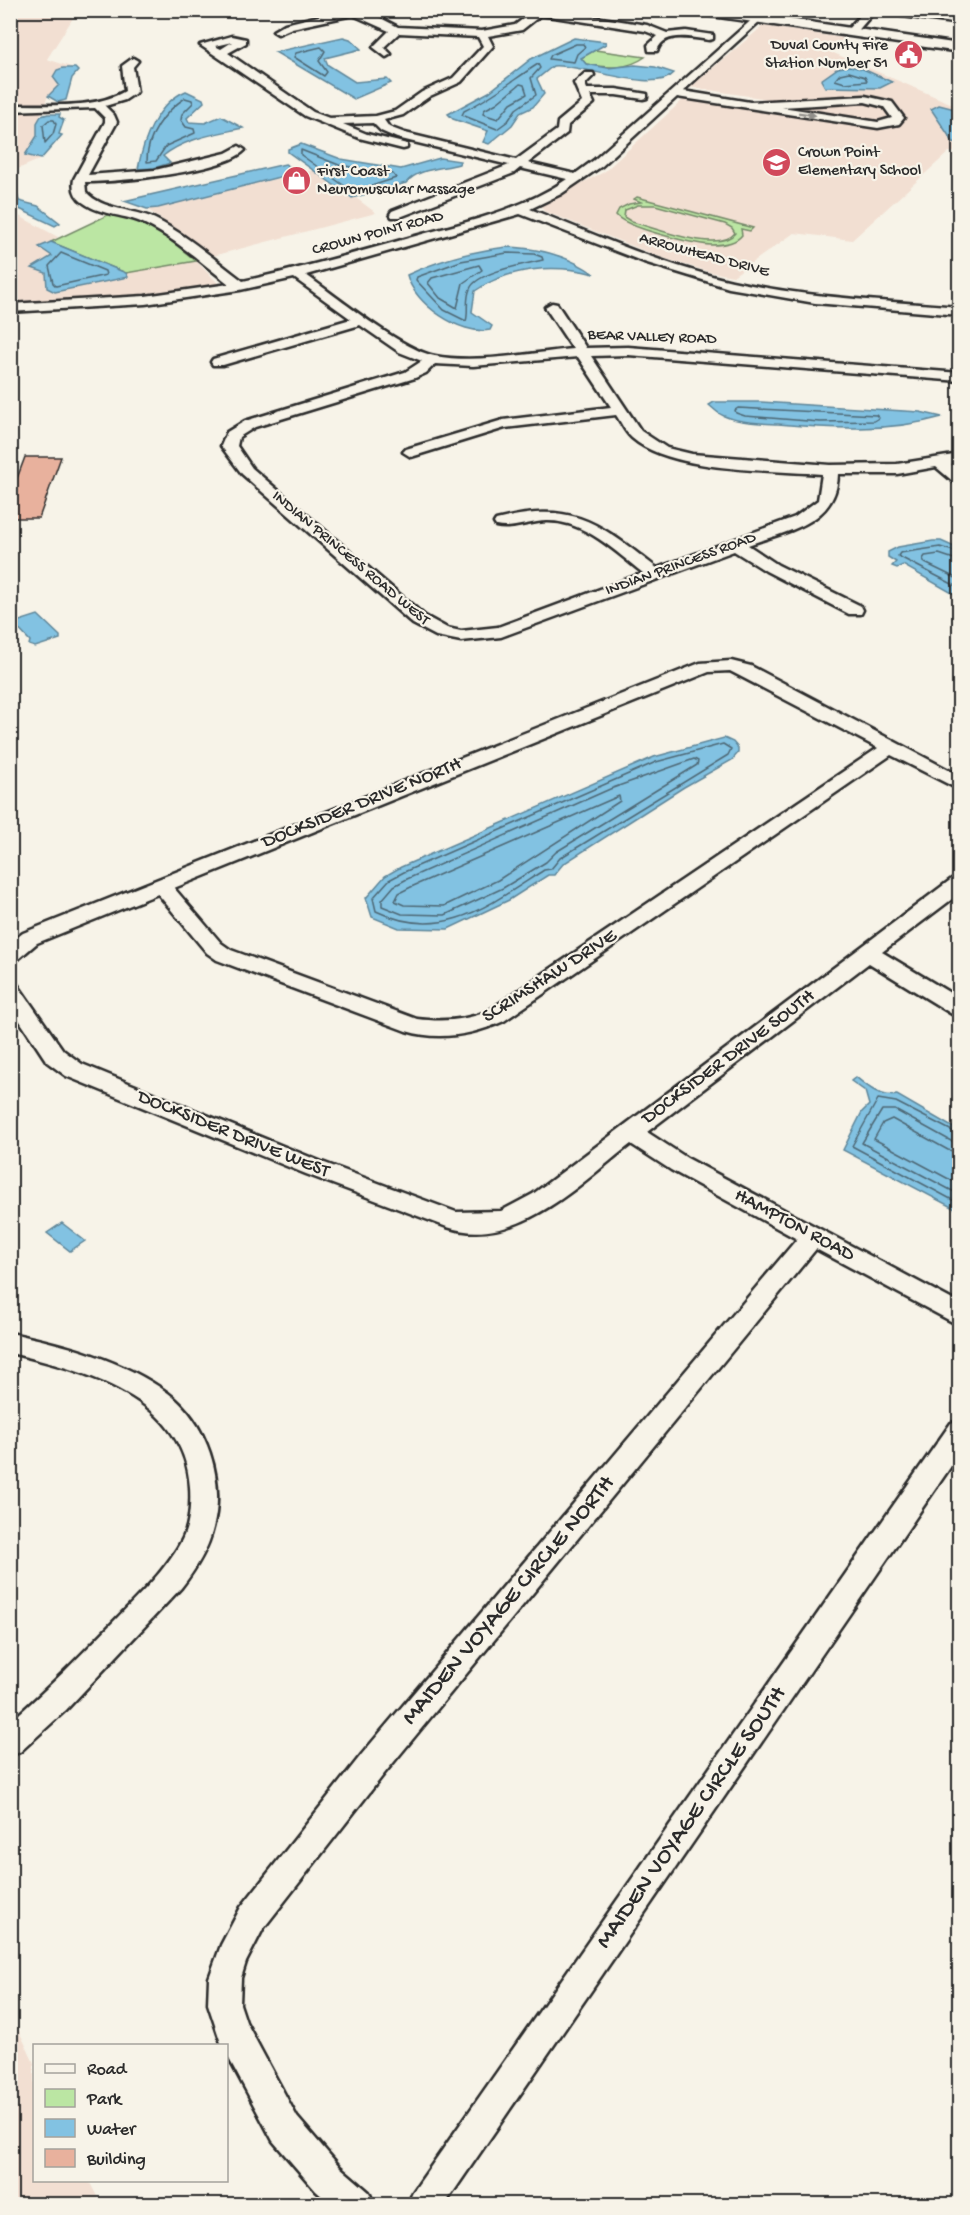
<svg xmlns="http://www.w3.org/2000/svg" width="970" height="2215" font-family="'Gochi Hand',sans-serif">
	<rect width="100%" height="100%" fill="#f7f3e8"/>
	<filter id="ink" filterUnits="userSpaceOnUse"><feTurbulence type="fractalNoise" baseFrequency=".0167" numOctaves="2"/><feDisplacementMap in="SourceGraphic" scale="12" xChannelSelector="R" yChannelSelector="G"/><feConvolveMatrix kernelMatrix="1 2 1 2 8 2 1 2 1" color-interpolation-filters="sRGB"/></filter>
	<g filter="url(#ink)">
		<g fill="#f2dfd2">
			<polygon points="133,10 137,12 117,17 73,18 47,59 71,67 58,69 59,85 48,96 37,123 37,136 26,155 41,159 11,172 11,11"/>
			<polygon points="763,26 844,38 829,51 959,107 959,152 949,152 852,240 794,233 733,276 710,272 663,258 544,211 540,204 604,172 685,98 763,110 774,100 690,87"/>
			<polygon points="313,170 349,198 356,198 376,213 213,256 147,209"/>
			<polygon points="10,211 58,237 51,242 126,273 196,261 221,286 158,295 11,303"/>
			<polygon points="10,2012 34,2063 34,2180 89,2181 101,2204 11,2204"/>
		</g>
		<g fill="#bbe6a3" stroke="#738867" stroke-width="1.5" fill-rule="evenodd">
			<path d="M595 50 645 57C627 70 607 68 586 64L581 58Z"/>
			<path d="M637 197 753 228 750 231 741 229 742 235C735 244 722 245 711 245 694 244 626 228 616 215L619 209 629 204 641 202 634 199ZM638 205H655L725 224 732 228 735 233C719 254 655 228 632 222L624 217 625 210Z"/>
			<path d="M114 212C151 223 167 237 196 261L126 273 51 242Z"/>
		</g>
		<g fill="#82c2e2" stroke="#5f8699" stroke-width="1.5">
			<polygon points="343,37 350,39 361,49 325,58 328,65 355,82 387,79 391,83 354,99 275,52"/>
			<path d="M574 38 606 42V44L581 58 586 64 608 68 635 65 655 67 674 73C655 95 581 63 553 66L537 79 544 94 533 107 520 113 512 125 489 144 483 142 488 131 453 119 448 114 489 92 531 59Z"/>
			<polygon points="849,66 863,69 892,82 880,88 825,87 821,80 838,68"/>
			<polygon points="63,68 75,68 78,71 72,78 66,100 58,102 48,96 59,85 53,77 57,70"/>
			<path d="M186 91 203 99 204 102 187 118 189 122 205 123 221 116 243 128C216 134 185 138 163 156L170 163 154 168 138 169C143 141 157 103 186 91Z"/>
			<polygon points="939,105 959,110 959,143 953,142 931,109"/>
			<polygon points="48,114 60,114 59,117 64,120 59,134 62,135 41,159 25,155 37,136 37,123 41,116"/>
			<path d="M301 144 341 159 401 169 440 158 460 161 459 164C442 169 418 168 406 183L352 198 288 152V149Z"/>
			<polygon points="285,164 299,172 158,208 147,209 124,201"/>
			<polygon points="11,183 15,187 19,201 38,206 60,223 55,226 11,205"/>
			<polygon points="51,242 126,273 128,277 55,292 47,288 46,273 32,268 52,256 39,247"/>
			<path d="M507 247C538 248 569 256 594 274 555 264 509 267 475 291L472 312 492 326 490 330C461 336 414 304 407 275 439 260 472 251 507 247Z"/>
			<path d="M714 402H761L920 412 942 417C890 432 832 429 778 424 760 423 741 423 724 416 718 414 714 409 709 405Z"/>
			<polygon points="933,541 941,541 959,549 959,597 903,565 897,568 892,566 896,562 888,557 888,552 898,547"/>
			<polygon points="38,615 60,636 60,639 35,647 29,645 30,641 13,623"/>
			<polygon points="724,738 733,742 738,748 738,753 732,760 684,787 563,864 554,875 548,875 509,900 448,929 399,928 372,917 366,898 385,876 401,867 654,757"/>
			<path d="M856 1077C868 1087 881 1098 897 1095L959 1131V1211L843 1150 862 1112 869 1105 865 1091 851 1081Z"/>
			<polygon points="62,1223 85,1241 70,1251 47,1233"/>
		</g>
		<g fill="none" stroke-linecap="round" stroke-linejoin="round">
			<g stroke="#4e6774" stroke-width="1.5">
				<polygon points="576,44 583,44 585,47 577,54 574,62 549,59 551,55"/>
				<polygon points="321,47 325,51 319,61 327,72 324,76 294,57 296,53"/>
				<path d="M538 64 540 68 531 78 536 95 516 109 508 121 497 129 462 115 464 111C491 98 513 80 538 64Z"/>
				<polygon points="849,72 865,77 867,81 845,83 835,80 840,74"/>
				<polygon points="520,84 524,85 527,94 511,103 498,119 483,114 484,110 497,103"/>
				<path d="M185 98 192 100 193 103 182 114 181 120 186 127 194 129 195 133 166 146 156 161 147 162C146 137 165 111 185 98Z"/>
				<polygon points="49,120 54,120 56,124 53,134 45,143 43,125"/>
				<polygon points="301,150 339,165 393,174 396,178 353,192 301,155"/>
				<polygon points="61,253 105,271 106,275 56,286 53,283 49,266"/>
				<path d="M507 253 534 254 542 257 543 260C526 264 476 272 470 289 465 299 469 313 466 321L444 310 416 280 417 277 461 261Z"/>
				<polygon points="479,265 482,270 463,283 457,308 440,298 428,283 432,278"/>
				<polygon points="738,408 876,415 879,418 874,421 820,422 745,416 736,413 735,410"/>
				<polyline points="960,553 940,547 900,553 898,556 960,588"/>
				<polyline points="960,561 939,554 925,556 923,559 925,563 960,580"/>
				<path d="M723 744 731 749 728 755 560 858 551 869 544 870C489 905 443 943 376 911L373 898 389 880 404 872 656 762Z"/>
				<polygon points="694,759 698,761 697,765 556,852 546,862 503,888 445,915 402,914 382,906 382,900 394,886 407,879 610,789"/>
				<polygon points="619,796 620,801 498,880 444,906 404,905 395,901 399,893 411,887"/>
				<polyline points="960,1135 896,1102 878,1099 852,1146 960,1204"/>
				<polyline points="960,1143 951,1141 895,1110 882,1110 862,1143 960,1195"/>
				<polyline points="960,1152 948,1150 892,1119 883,1123 874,1139 960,1185"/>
			</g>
		</g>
		<polygon fill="#e8b19d" stroke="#2b2b2b" stroke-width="1.5" points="25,457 61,457 39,518 10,518 10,497"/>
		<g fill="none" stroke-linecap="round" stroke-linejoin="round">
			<defs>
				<g id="minor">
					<path d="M344 10H365L398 27 482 31 515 25 535 10H550L647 25 667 33 686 31 713 35V39L709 40C692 38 664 30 657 51H649L648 45 658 36 645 31 541 15 522 30 488 36 493 46 461 82 430 96 403 115 384 120 389 127 405 133 516 160 557 130 558 122 582 102 574 83 585 73H593L594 75 585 84 587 89H616L647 94V98L643 99 616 95H590L594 103 568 125 567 133 528 163 575 174 594 160 756 16 761 19 760 21 683 91 750 102 865 96 892 102 904 118 899 124 878 128 677 97 602 166 561 194 530 209C596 235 662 265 732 281 807 298 884 301 960 307V315L815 303 729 288 644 262 520 214 306 275C336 296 402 350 435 356 476 364 530 353 573 349L545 307 552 303 557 304 586 348 628 347 960 373V381L628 355 591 356 641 431 667 448 692 454 830 465 897 464 960 454V463L951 464 960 471V485L955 483 936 467 897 474H838C837 524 786 531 748 545L778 565 861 606 863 610 861 614H849L766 571 734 551 501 637 461 641 436 636 413 624 242 474 221 446 227 432 245 421 405 372 422 361 399 352 360 325 223 365H213L211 362 213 359 351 319 294 278 240 290 145 304 10 312V304L145 296 229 284C202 263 176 239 145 224 126 214 102 216 84 203 75 197 72 189 74 179L105 122V118L95 108 10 111V105C47 104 93 110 125 91L122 66 133 58 138 61 133 67 137 92 125 100 105 106 114 115 117 122 88 175 155 170 226 153 239 146 245 150C225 172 117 182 85 182L86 192C103 211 133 208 155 219 187 235 215 260 243 281 300 269 356 253 412 237 466 222 520 211 567 179L520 168 514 173 400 217H392L390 214 392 211 509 165 397 138 381 131 373 123 343 124 367 134 407 144V148L403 149 359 138 305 116 200 45 232 36 246 39V43L228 53 313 112 329 118 376 116 395 111 422 92 453 78 483 46 478 37 399 33 384 47 391 54 386 57 373 47 389 31 353 15 292 28 278 34 273 31 285 24ZM232 42 221 49 215 46ZM865 102 884 107 892 118 878 122 782 107ZM578 357 611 407 503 420 406 449 403 452 411 457 505 428 616 415C621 422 625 432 632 438 671 472 770 470 822 474L818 500 795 517 657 568C598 523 574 500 496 520L494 523 496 526C511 530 531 521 547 521 584 520 616 552 643 573L498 627 461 631 447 628 425 616 252 468 237 446 239 437 255 427 415 378 426 373 435 364 473 366Z"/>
					<polygon points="865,10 904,10 960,18 960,24 874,12 855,34 847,34 847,30"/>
					<path d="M731 661 751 666 960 776V790L891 755 504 1021C473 1035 439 1041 406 1031L217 960 207 953 158 894 37 943 17 960 10 962V943L23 933 700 663ZM730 671 878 748 488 1011C465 1021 442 1022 417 1019L231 950 221 943 174 888 709 672Z"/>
					<path d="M960 877V893L882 952 960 999V1016L952 1014 869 963 647 1132 687 1158 960 1304V1326L816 1249 384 1774 263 1929 246 1962 241 1978 240 2004 246 2022 297 2117 340 2167 369 2192 374 2204H331L316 2191 273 2141 226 2053V2046H222L208 2004 209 1978 221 1945 241 1907 362 1754 797 1239 671 1170 631 1144C580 1183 517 1250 447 1227L306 1174 66 1076 47 1062 10 1006V982L17 984 63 1050 82 1064 322 1162 456 1212 501 1211 533 1194 953 878Z"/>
					<path d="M10 1333C63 1344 124 1360 168 1393 207 1422 226 1480 213 1528 208 1550 195 1570 181 1588L66 1710 20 1752 10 1756V1722C48 1689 83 1653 118 1617 141 1593 166 1570 182 1540 190 1524 191 1504 190 1487 185 1397 83 1370 10 1353Z"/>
					<polygon points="960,1420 960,1453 445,2204 408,2204 413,2192 951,1423"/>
				</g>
				<polygon id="major" points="692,10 727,10 960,44 960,52 698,14"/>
			</defs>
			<use href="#minor" stroke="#2b2b2b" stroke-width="5"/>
			<use href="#major" stroke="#2b2b2b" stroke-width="5"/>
			<use href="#minor" fill="#f7f3e8" fill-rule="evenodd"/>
			<use href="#major" fill="#f7f3e8" fill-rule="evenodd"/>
		</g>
		<defs><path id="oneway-solid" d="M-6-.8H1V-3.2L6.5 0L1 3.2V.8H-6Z" transform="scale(1.5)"/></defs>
		<use fill="#918f8a" href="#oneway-solid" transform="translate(807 114) rotate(9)"/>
	</g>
	<defs>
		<symbol id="civic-disc" viewBox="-11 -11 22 22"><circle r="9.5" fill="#d1495b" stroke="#f7f3e8"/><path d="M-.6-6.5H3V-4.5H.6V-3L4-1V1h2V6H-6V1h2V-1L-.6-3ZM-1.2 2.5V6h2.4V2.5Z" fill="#fff"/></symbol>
		<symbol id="school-disc" viewBox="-11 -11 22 22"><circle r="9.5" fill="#d1495b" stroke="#f7f3e8"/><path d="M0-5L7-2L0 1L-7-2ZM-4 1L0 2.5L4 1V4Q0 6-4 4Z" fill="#fff"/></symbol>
		<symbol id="shop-disc" viewBox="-11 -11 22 22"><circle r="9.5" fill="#d1495b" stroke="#f7f3e8"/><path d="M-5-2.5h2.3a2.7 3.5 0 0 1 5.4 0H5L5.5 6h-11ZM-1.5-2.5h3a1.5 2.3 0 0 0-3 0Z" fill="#fff"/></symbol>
	</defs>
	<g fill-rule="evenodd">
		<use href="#civic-disc" x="892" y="38" width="33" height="33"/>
		<use href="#school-disc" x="760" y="146" width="33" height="33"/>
		<use href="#shop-disc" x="280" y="164" width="33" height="33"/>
	</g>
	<g text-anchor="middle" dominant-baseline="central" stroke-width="4.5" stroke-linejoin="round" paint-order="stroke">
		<g font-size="16" fill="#2b2b2b" stroke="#f7f3e8" text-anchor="start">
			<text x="888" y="46" text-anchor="end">Duval County Fire<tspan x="888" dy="18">Station Number 51</tspan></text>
			<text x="798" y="153">Crown Point<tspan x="798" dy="18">Elementary School</tspan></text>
			<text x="317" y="172">First Coast<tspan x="317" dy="18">Neuromuscular Massage</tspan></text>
		</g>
		<g font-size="16" fill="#2b2b2b" stroke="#f7f3e8">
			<text transform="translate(378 234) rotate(-15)">CROWN POINT ROAD</text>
			<text transform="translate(704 256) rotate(15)">ARROWHEAD DRIVE</text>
			<text transform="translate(652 338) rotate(2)">BEAR VALLEY ROAD</text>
			<text transform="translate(350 559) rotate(40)">INDIAN PRINCESS ROAD WEST</text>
			<text transform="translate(681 565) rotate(-20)">INDIAN PRINCESS ROAD</text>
		</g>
		<g font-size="20" fill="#2b2b2b" stroke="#f7f3e8">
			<text transform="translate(362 804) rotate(-22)">DOCKSIDER DRIVE NORTH</text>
			<text transform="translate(550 977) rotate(-33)">SCRIMSHAW DRIVE</text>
			<text transform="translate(729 1058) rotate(-37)">DOCKSIDER DRIVE SOUTH</text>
			<text transform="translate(233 1135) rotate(22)">DOCKSIDER DRIVE WEST</text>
			<text transform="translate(794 1226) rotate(28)">HAMPTON ROAD</text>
		</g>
		<g font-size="24" fill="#2b2b2b" stroke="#f7f3e8">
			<text transform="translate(509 1601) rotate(-50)">MAIDEN VOYAGE CIRCLE NORTH</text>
			<text transform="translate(692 1818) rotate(-55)">MAIDEN VOYAGE CIRCLE SOUTH</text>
		</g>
	</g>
	<rect width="970" height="2215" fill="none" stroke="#f7f3e8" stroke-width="36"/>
	<rect x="18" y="18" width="934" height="2179" fill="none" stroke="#2b2b2b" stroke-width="2" filter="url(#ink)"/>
	<rect x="33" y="2044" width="195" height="138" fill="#f7f3e8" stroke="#a5a39c" stroke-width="1.5"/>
	<rect x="45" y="2064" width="30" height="9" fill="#f7f3e8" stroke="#a5a39c" stroke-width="1.5"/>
	<text x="87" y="2074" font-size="18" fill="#2b2b2b">Road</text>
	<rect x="45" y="2089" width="30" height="18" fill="#bbe6a3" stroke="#a5a39c" stroke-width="1.5"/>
	<text x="87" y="2104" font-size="18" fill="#2b2b2b">Park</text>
	<rect x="45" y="2119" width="30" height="18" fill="#82c2e2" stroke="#a5a39c" stroke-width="1.5"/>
	<text x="87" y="2134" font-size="18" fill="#2b2b2b">Water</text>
	<rect x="45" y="2149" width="30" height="18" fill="#e8b19d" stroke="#a5a39c" stroke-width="1.5"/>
	<text x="87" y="2164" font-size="18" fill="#2b2b2b">Building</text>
</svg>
